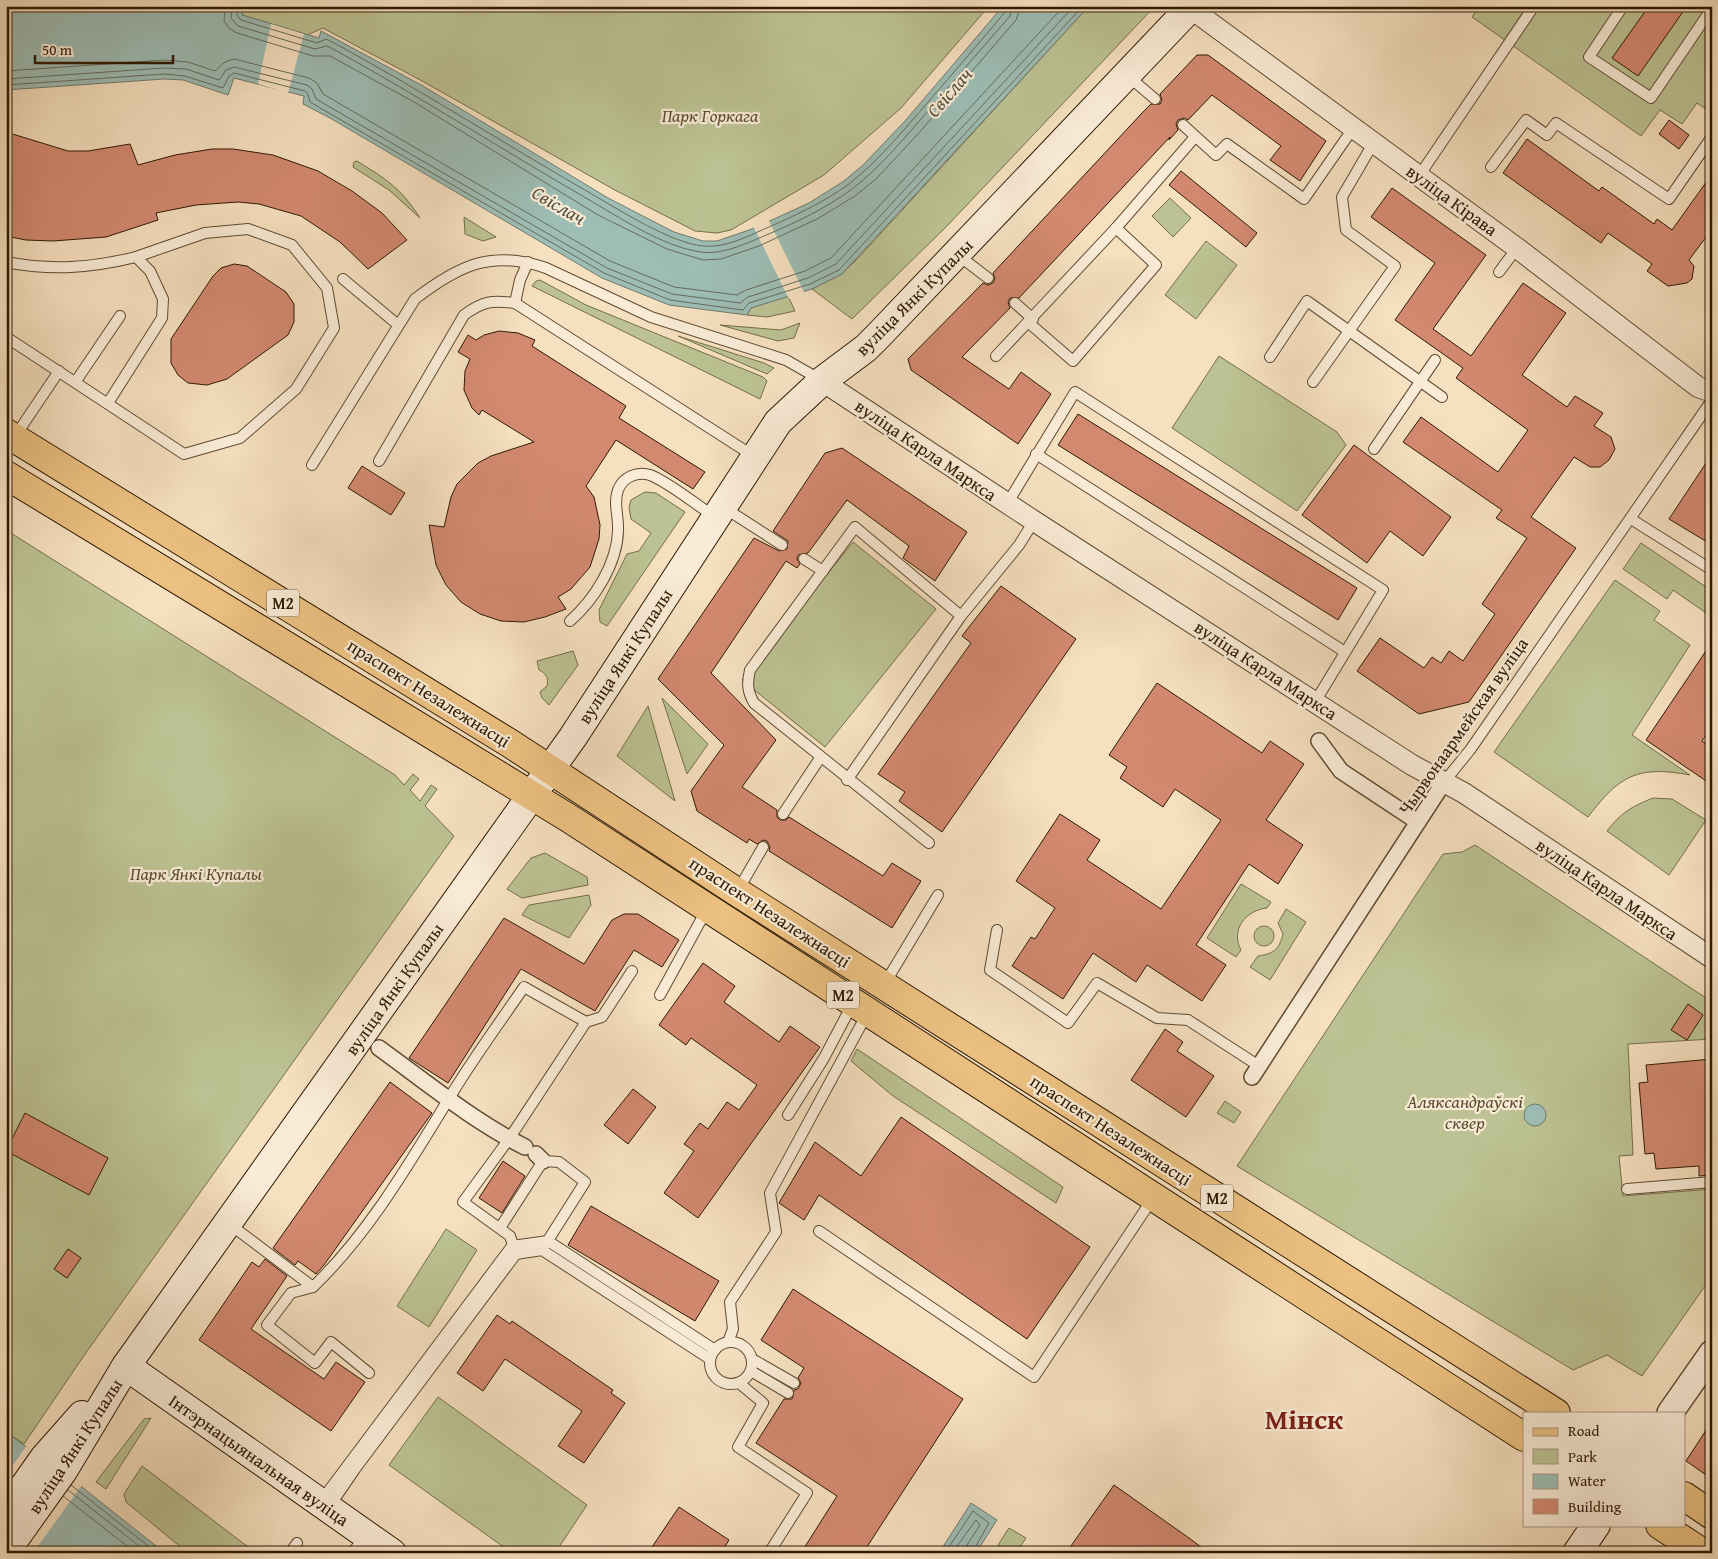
<svg xmlns="http://www.w3.org/2000/svg" width="1718" height="1559" font-family="'Gentium Book Plus',serif">
	<rect width="100%" height="100%" fill="#f6e0c0"/>
	<filter id="stains"><feTurbulence type="fractalNoise" baseFrequency=".004" numOctaves="4"/><feColorMatrix values="0 0 0 0 .2 0 0 0 0 .09 0 0 0 0 .02 0 0 0 .5 -.17"/></filter>
	<radialGradient id="worn" r=".72"><stop offset=".6" stop-color="#630" stop-opacity="0"/><stop offset="1" stop-color="#630" stop-opacity=".3"/></radialGradient>
	<g fill="#bcc293" stroke="#746e4a">
		<polygon points="244,6 989,6 901,108 824,175 731,230 717,233 695,231 613,189 424,82 323,28 307,35 242,15"/>
		<polygon points="1089,6 1155,6 947,226 852,319 812,289 842,274 860,256"/>
		<polygon points="1479,6 1712,6 1712,113 1697,103 1682,124 1660,110 1641,136 1472,17"/>
		<path d="M357 161C386 179 401 188 420 218L389 190 353 167 354 162Z"/>
		<polygon points="1170,198 1191,218 1173,237 1152,216"/>
		<polygon points="464,217 496,237 483,241 465,234"/>
		<polygon points="1206,241 1237,265 1196,319 1165,295"/>
		<polygon points="540,280 586,305 763,377 767,381 760,399 532,286 536,281"/>
		<polygon points="788,296 795,311 767,317 747,315 751,308"/>
		<polygon points="800,323 794,338 778,341 720,325 781,330"/>
		<polygon points="678,336 764,363 774,368 767,374"/>
		<polygon points="1219,356 1337,432 1346,445 1297,511 1172,428"/>
		<polygon points="645,492 656,493 685,512 607,626 600,622 599,610 627,554 639,551 651,533 631,519 629,507 631,500"/>
		<polygon points="6,530 395,775 404,785 413,774 419,779 410,790 420,801 431,785 437,789 425,806 454,836 83,1357 24,1444 6,1432"/>
		<polygon points="853,542 936,609 825,747 742,680"/>
		<polygon points="1641,543 1712,591 1712,617 1673,590 1667,599 1623,569"/>
		<path d="M1615 580 1660 611 1654 620 1690 645 1632 735 1690 775C1637 765 1619 776 1588 817L1494 752Z"/>
		<path d="M573 651 578 665 549 705 542 698 540 692 547 686C549 678 546 673 539 670L537 661Z"/>
		<polygon points="662,698 708,744 687,774"/>
		<polygon points="648,706 675,801 617,756"/>
		<path d="M1653 798 1672 799 1706 820 1669 875 1607 831C1622 812 1631 807 1653 798Z"/>
		<polygon points="1475,845 1712,1002 1712,1039 1628,1044 1633,1155 1619,1156 1623,1196 1712,1189 1712,1276 1642,1376 1607,1355 1573,1370 1237,1166 1443,854 1462,852"/>
		<polygon points="545,853 587,877 588,885 522,898 507,889 531,858"/>
		<path d="M1241 884 1271 902 1267 908C1246 910 1230 930 1241 950L1236 957 1207 938Z"/>
		<polygon points="589,895 591,905 569,938 522,915 529,905"/>
		<path d="M1286 909 1306 922 1270 980 1250 967 1258 956C1273 954 1279 950 1283 934L1278 923Z"/>
		<circle cx="1264" cy="936" r="10"/>
		<polygon points="857,1049 1063,1187 1056,1203 893,1096 851,1061"/>
		<polygon points="1225,1101 1241,1112 1234,1123 1217,1113"/>
		<polygon points="446,1229 477,1250 429,1327 397,1306"/>
		<polygon points="438,1397 587,1505 555,1553 512,1553 389,1465"/>
		<polygon points="151,1418 106,1489 96,1482 144,1419"/>
		<polygon points="142,1466 256,1553 188,1553 126,1502 124,1494"/>
		<polygon points="1009,1528 1026,1538 1016,1553 1009,1553 998,1545"/>
	</g>
	<g fill="#9dbdb5" stroke="#707b6d">
		<polygon points="6,6 244,6 242,15 319,38 321,31 423,86 608,198 674,232 703,241 717,241 752,229 809,203 844,181 863,165 905,121 1003,6 1089,6 842,274 812,289 751,308 747,315 669,305 602,278 330,118 303,104 304,96 234,78 228,95 183,80 164,79 6,90"/>
		<circle cx="1535" cy="1115" r="11"/>
		<polygon points="6,1432 83,1488 165,1553 6,1553"/>
		<polygon points="971,1503 997,1520 976,1553 939,1553"/>
	</g>
	<g fill="#f6e0c0">
		<polygon points="271,24 304,34 288,93 258,84"/>
		<polygon points="768,219 805,294 789,299 753,226"/>
		<polygon points="27,1445 82,1485 33,1553 6,1553 6,1475"/>
	</g>
	<g fill="none" stroke-linecap="round" stroke-linejoin="round">
		<g stroke="#656b5c" stroke-width="1">
			<polyline points="225,6 224,21 230,29 237,33 313,56 330,56 414,102 598,215 667,249 703,260 721,259 759,246 817,219 855,196 876,179 918,134 1016,20 1021,6"/>
			<path d="M232 6 231 18 238 26 315 49 327 46 333 49C419 96 501 149 586 198 619 217 663 247 701 252 722 255 745 244 764 236 795 223 825 209 852 189 881 167 905 137 929 110 956 78 983 47 1010 16L1013 6"/>
			<path d="M239 6 237 15 241 20 317 43 326 39 336 44C422 91 505 144 590 193 618 209 672 244 704 246 724 248 744 238 762 230 792 217 823 203 849 184 879 160 904 130 928 102 954 72 980 42 1005 12L1007 6"/>
			<polyline points="6,71 164,60 188,62 215,71 225,62 234,59 309,78 317,83 323,94 610,261 674,287 737,295 746,290 805,271 831,258 1064,6"/>
			<polyline points="6,79 164,68 186,69 219,80 226,70 234,67 307,85 312,89 316,99 607,268 672,294 740,303 748,297 808,278 836,264 1074,6"/>
			<polyline points="6,85 164,74 185,76 223,88 229,76 234,73 305,91 308,94 310,102 604,273 670,300 743,310 749,303 810,284 839,270 1083,6"/>
			<polyline points="71,1485 157,1553"/>
			<polyline points="68,1490 148,1553"/>
			<polyline points="63,1496 136,1553"/>
			<polyline points="945,1553 973,1511 989,1523 972,1553"/>
			<polyline points="952,1553 976,1520 980,1525 967,1545 966,1553"/>
		</g>
	</g>
	<g fill="#d38970" stroke="#2d1902">
		<polygon points="1649,6 1687,6 1638,76 1612,58"/>
		<polygon points="1197,55 1208,55 1326,141 1300,181 1270,160 1281,146 1212,95 1188,120 1184,118 1178,120 1176,124 1178,130 1169,140 1170,137 1019,298 1010,298 1008,302 1010,308 962,357 1009,389 1021,372 1051,394 1018,444 911,370 908,359 983,283 988,285 993,283 995,278 993,273 1143,112 1151,104 1160,104 1162,100 1160,94"/>
		<polygon points="1669,120 1689,135 1679,149 1659,134"/>
		<polygon points="6,132 68,151 88,151 130,144 138,165 175,155 212,149 233,149 273,155 318,171 352,191 382,213 407,240 368,269 340,242 301,216 259,204 238,202 196,205 156,213 158,220 106,237 53,241 26,240 6,236"/>
		<polygon points="1527,139 1599,191 1602,187 1654,224 1657,219 1672,230 1712,174 1712,229 1689,260 1694,266 1692,279 1687,283 1668,286 1647,271 1652,264 1608,233 1601,243 1503,173"/>
		<polygon points="1181,171 1257,233 1246,247 1169,185"/>
		<polygon points="1392,188 1486,255 1433,329 1471,356 1523,283 1566,313 1522,375 1567,407 1575,396 1603,413 1594,426 1611,437 1615,449 1609,460 1600,467 1590,467 1574,457 1531,517 1576,548 1469,702 1419,714 1357,671 1380,638 1424,668 1432,657 1441,663 1449,651 1463,661 1495,614 1482,604 1527,538 1496,518 1502,510 1403,442 1421,417 1498,472 1528,430 1456,378 1463,368 1395,320 1435,263 1371,217"/>
		<polygon points="234,264 247,266 286,292 294,304 294,322 288,335 227,379 207,385 188,383 178,375 171,363 171,339 213,276 221,268"/>
		<polygon points="499,331 518,333 535,340 532,346 626,406 619,418 705,472 693,489 616,440 586,486 594,497 600,525 599,539 590,567 571,589 558,597 566,609 545,617 524,622 501,621 480,614 461,602 446,585 436,565 429,525 444,527 451,497 457,484 478,463 491,456 534,442 482,410 479,415 472,408 464,390 465,371 470,359 458,352 468,335 476,340 484,335"/>
		<polygon points="1078,414 1357,588 1338,620 1058,445"/>
		<polygon points="1354,445 1451,517 1423,556 1390,531 1367,563 1302,515"/>
		<polygon points="842,448 967,532 935,581 903,558 909,546 847,500 808,553 798,555 797,559 800,564 797,568 786,561 711,673 776,740 742,787 777,810 777,817 780,820 786,820 789,817 883,876 892,863 921,881 892,928 769,851 770,847 767,841 763,840 757,844 749,839 747,843 697,811 691,791 724,745 658,679 754,538 779,551 787,549 788,541 773,531 825,453"/>
		<polygon points="1712,454 1712,545 1669,519"/>
		<polygon points="362,466 405,493 391,515 348,488"/>
		<polygon points="1001,586 1076,639 942,832 899,801 905,792 878,774 971,643 962,636"/>
		<polygon points="1712,642 1712,727 1702,741 1712,748 1712,785 1646,740"/>
		<polygon points="1157,683 1262,753 1270,741 1304,764 1266,820 1303,845 1278,884 1249,864 1196,945 1226,965 1202,1001 1147,965 1136,982 1093,953 1063,999 1012,966 1031,937 1035,939 1055,908 1016,881 1060,814 1100,840 1087,860 1161,909 1221,820 1175,789 1163,807 1120,778 1127,767 1109,755"/>
		<polygon points="624,914 638,914 679,940 662,967 634,950 595,1011 521,969 448,1083 409,1058 504,918 584,964 612,920"/>
		<polygon points="703,963 735,986 724,1002 779,1042 790,1026 820,1047 698,1218 664,1193 694,1151 684,1144 700,1123 708,1129 727,1102 739,1110 757,1085 691,1038 686,1045 659,1025"/>
		<polygon points="1688,1004 1703,1015 1687,1040 1671,1030"/>
		<polygon points="1165,1029 1183,1042 1177,1051 1214,1076 1186,1117 1131,1080"/>
		<polygon points="1712,1059 1712,1175 1699,1176 1699,1166 1656,1169 1654,1153 1645,1154 1639,1083 1648,1082 1646,1065"/>
		<polygon points="390,1082 432,1113 324,1265 316,1274 298,1261 295,1265 273,1248"/>
		<polygon points="633,1089 656,1107 628,1144 604,1125"/>
		<polygon points="25,1113 108,1158 89,1195 6,1151"/>
		<polygon points="901,1117 1090,1247 1027,1339 819,1195 804,1220 779,1203 815,1142 861,1176"/>
		<polygon points="503,1161 525,1176 502,1213 479,1198"/>
		<polygon points="591,1206 719,1281 695,1321 568,1245"/>
		<polygon points="68,1249 81,1258 67,1278 54,1269"/>
		<polygon points="265,1259 287,1276 251,1329 324,1379 336,1362 365,1382 331,1431 199,1340 252,1262 259,1267"/>
		<polygon points="793,1289 963,1399 863,1553 801,1553 837,1496 756,1443 784,1399 792,1399 794,1390 798,1389 801,1383 798,1378 804,1368 761,1340"/>
		<polygon points="497,1315 510,1324 512,1321 613,1390 611,1393 625,1403 584,1463 558,1446 582,1411 505,1359 483,1391 457,1373"/>
		<polygon points="1712,1421 1712,1479 1686,1461"/>
		<polygon points="1114,1485 1189,1538 1209,1553 1066,1553"/>
		<polygon points="679,1507 729,1540 721,1553 648,1553"/>
	</g>
	<g fill="none" stroke-linecap="round" stroke-linejoin="round">
		<defs>
			<g id="service">
				<polyline points="1623,6 1589,57 1651,98 1712,8"/>
				<polyline points="1128,76 1155,99"/>
				<polyline points="1183,125 1216,155 1227,144 1304,199 1354,127"/>
				<polyline points="1491,167 1526,120 1547,135 1556,123 1669,199 1709,141 1712,143"/>
				<polyline points="1419,176 1534,6"/>
				<polyline points="958,255 988,278"/>
				<path d="M6 262C51 271 91 268 136 257L150 271 163 299 162 318 108 403"/>
				<polyline points="1499,272 1517,248"/>
				<polyline points="343,279 397,324"/>
				<polyline points="515,303 520,280 528,262"/>
				<polyline points="1015,303 1033,319"/>
				<polyline points="1029,323 1073,361 1156,265 1116,228"/>
				<polyline points="6,337 184,454 240,438 296,389 334,328 327,288 292,245 248,229 205,233 136,257"/>
				<polyline points="996,356 1116,228 1195,137"/>
				<polyline points="1270,357 1307,301 1442,397"/>
				<polyline points="76,381 120,316"/>
				<polyline points="1313,382 1395,266 1346,230 1342,197 1374,142"/>
				<polyline points="14,438 59,371"/>
				<polyline points="1374,449 1435,360"/>
				<polyline points="1036,454 1345,652"/>
				<path d="M379 461 464 315C483 301 492 300 515 303L755 457"/>
				<path d="M312 465 415 299C458 266 491 249 546 268L651 317 786 360 821 380"/>
				<polyline points="1007,504 1075,392 1383,590 1315,702"/>
				<polyline points="723,507 782,545"/>
				<polyline points="1631,519 1712,570"/>
				<polyline points="804,559 823,571"/>
				<path d="M570 621C594 600 617 564 618 531 619 517 613 503 618 490 623 477 637 471 650 475 667 481 698 506 715 517"/>
				<polyline points="847,780 961,616 1019,545 1034,521"/>
				<polyline points="1444,782 1470,750 1712,400"/>
				<polyline points="783,814 820,758"/>
				<path d="M929 843 754 703C747 691 747 683 750 670L855 527 961 616"/>
				<polyline points="737,892 763,847"/>
				<polyline points="997,930 990,970 1068,1023 1097,983 1157,1018 1188,1020 1259,1066"/>
				<polyline points="884,985 938,895"/>
				<polyline points="660,995 707,909"/>
				<polyline points="586,1022 602,1017 632,971"/>
				<polyline points="788,1115 824,1058 853,1003"/>
				<polyline points="1627,1189 1712,1182"/>
				<path d="M228 1223 313 1287C371 1231 411 1160 453 1092 475 1056 500 1022 524 987L586 1022 509 1139 463 1202 510 1236 516 1254"/>
				<polyline points="500,1228 543,1161 559,1162 585,1182 545,1245"/>
				<polyline points="819,1231 1034,1377 1153,1198"/>
				<polyline points="313,1287 291,1293 267,1325 315,1363 331,1342 369,1373"/>
				<circle cx="731" cy="1363" r="21"/>
				<polyline points="728,1342 733,1329 730,1302 776,1232 770,1193 868,1012"/>
				<polyline points="752,1359 794,1383"/>
				<polyline points="751,1371 788,1393"/>
				<polyline points="739,1383 763,1403 738,1447 807,1493 769,1553"/>
				<polyline points="321,1501 512,1246 548,1241 715,1350"/>
				<polyline points="329,1507 355,1469 516,1254 542,1250 710,1359"/>
				<polyline points="290,1553 297,1543"/>
				<polyline points="352,1553 366,1536"/>
			</g>
			<g id="pedestrian">
				<polyline points="1319,741 1341,771 1418,822"/>
				<path d="M379 1048C426 1082 473 1121 525 1147"/>
				<polyline points="1252,1077 1444,782"/>
				<polyline points="536,1154 543,1161"/>
			</g>
			<g id="minor">
				<polyline points="1190,8 1517,248 1698,387 1712,392"/>
				<polyline points="822,381 1034,521 1412,765 1464,793 1712,958"/>
			</g>
			<polyline id="tertiary" points="1670,1413 1712,1353"/>
			<g id="secondary">
				<polyline points="126,1366 392,1553"/>
				<polyline points="6,1512 44,1458 82,1415"/>
				<polyline points="6,1551 63,1471 126,1366 573,737 778,422 822,381 866,348 879,335 1192,6"/>
				<polyline points="1577,1553 1596,1525"/>
			</g>
			<g id="primary">
				<polyline points="6,433 511,744 737,892 1556,1413"/>
				<polyline points="6,475 567,817 1524,1437"/>
				<polyline points="1684,1496 1712,1515"/>
				<polyline points="1660,1525 1703,1553"/>
			</g>
		</defs>
		<use href="#service" stroke="#5f4b32" stroke-width="12"/>
		<use href="#pedestrian" stroke="#5f4b32" stroke-width="18"/>
		<use href="#minor" stroke="#5f4b32" stroke-width="22"/>
		<use href="#tertiary" stroke="#5f4b32" stroke-width="28"/>
		<use href="#secondary" stroke="#2d1902" stroke-width="30"/>
		<use href="#primary" stroke="#2d1902" stroke-width="30"/>
		<use href="#service" stroke="#f9ebd6" stroke-width="10"/>
		<use href="#pedestrian" stroke="#f9ebd6" stroke-width="15"/>
		<use href="#minor" stroke="#f9ebd6" stroke-width="20"/>
		<use href="#tertiary" stroke="#f9ebd6" stroke-width="25"/>
		<use href="#secondary" stroke="#f9ebd6" stroke-width="28"/>
		<use href="#primary" stroke="#ebc080" stroke-width="28"/>
	</g>
	<g text-anchor="middle" dominant-baseline="central" stroke-width="4.5" stroke-linejoin="round" paint-order="stroke">
		<g fill="#f9ebd6" stroke="#6a5842" stroke-width="1">
			<rect x="267" y="589.5" width="32" height="27" rx="4"/>
			<rect x="827" y="981.5" width="32" height="27" rx="4"/>
			<rect x="1201" y="1184.5" width="32" height="27" rx="4"/>
		</g>
		<g font-size="16" font-weight="bold" fill="#2d1902">
			<text x="283" y="603">М2</text>
			<text x="843" y="995">М2</text>
			<text x="1217" y="1198">М2</text>
		</g>
		<g font-size="18" font-style="italic" fill="#584c2e" stroke="#f9ebd6">
			<text x="710" y="115">Парк Горкага</text>
			<text x="196" y="873">Парк Янкі Купалы</text>
			<text x="1465" y="1101">Аляксандраўскі<tspan x="1465" dy="21">сквер</tspan></text>
		</g>
		<g font-size="18" fill="#2d1902" stroke="#f9ebd6">
			<text transform="translate(1452 200) rotate(36)">вуліца Кірава</text>
			<text transform="translate(914 297) rotate(-45)">вуліца Янкі Купалы</text>
			<text transform="translate(926 450) rotate(34)">вуліца Карла Маркса</text>
			<text transform="translate(625 656) rotate(-57)">вуліца Янкі Купалы</text>
			<text transform="translate(1266 670) rotate(33)">вуліца Карла Маркса</text>
			<text transform="translate(429 693) rotate(32)">праспект Незалежнасці</text>
			<text transform="translate(1463 726) rotate(-55)">Чырвонаармейская вуліца</text>
			<text transform="translate(1607 889) rotate(34)">вуліца Карла Маркса</text>
			<text transform="translate(770 912) rotate(33)">праспект Незалежнасці</text>
			<text transform="translate(394 989) rotate(-55)">вуліца Янкі Купалы</text>
			<text transform="translate(1111 1130) rotate(33)">праспект Незалежнасці</text>
			<text transform="translate(75 1446) rotate(-57)">вуліца Янкі Купалы</text>
			<text transform="translate(259 1460) rotate(35)">Інтэрнацыянальная вуліца</text>
		</g>
		<g font-size="19" font-style="italic" fill="#545241" stroke="#f9ebd6">
			<text transform="translate(949 92) rotate(-49)">Свіслач</text>
			<text transform="translate(559 205) rotate(30)">Свіслач</text>
		</g>
		<g font-size="28" font-weight="bold" fill="#7a1f14" stroke="#f9ebd6">
			<text x="1304" y="1418">Мінск</text>
		</g>
	</g>
	<rect width="1718" height="1559" fill="none" stroke="#f6e0c0" stroke-width="25"/>
	<rect x="8" y="8" width="1703" height="1544" fill="none" stroke="#2d1902" stroke-width="2.5"/>
	<rect x="12" y="12" width="1693" height="1534" fill="none" stroke="#2d1902"/>
	<rect x="1523" y="1412" width="162" height="115" fill="#f9ebd6" stroke="#a79781"/>
	<rect x="1533" y="1428" width="25" height="8" fill="#ebc080" stroke="#a79781"/>
	<text x="1568" y="1436" font-size="15" fill="#2d1902">Road</text>
	<rect x="1533" y="1449" width="25" height="15" fill="#bcc293" stroke="#a79781"/>
	<text x="1568" y="1462" font-size="15" fill="#2d1902">Park</text>
	<rect x="1533" y="1474" width="25" height="15" fill="#9dbdb5" stroke="#a79781"/>
	<text x="1568" y="1486" font-size="15" fill="#2d1902">Water</text>
	<rect x="1533" y="1499" width="25" height="15" fill="#d38970" stroke="#a79781"/>
	<text x="1568" y="1512" font-size="15" fill="#2d1902">Building</text>
	<path d="M35 55v8h138v-8" fill="none" stroke="#2d1902" stroke-width="2.5"/>
	<text x="42" y="55" font-size="15" fill="#2d1902" stroke="#f9ebd6" stroke-width="4" paint-order="stroke">50 m</text>
	<rect width="100%" height="100%" filter="url(#stains)"/>
	<rect width="100%" height="100%" fill="url(#worn)"/>
</svg>
